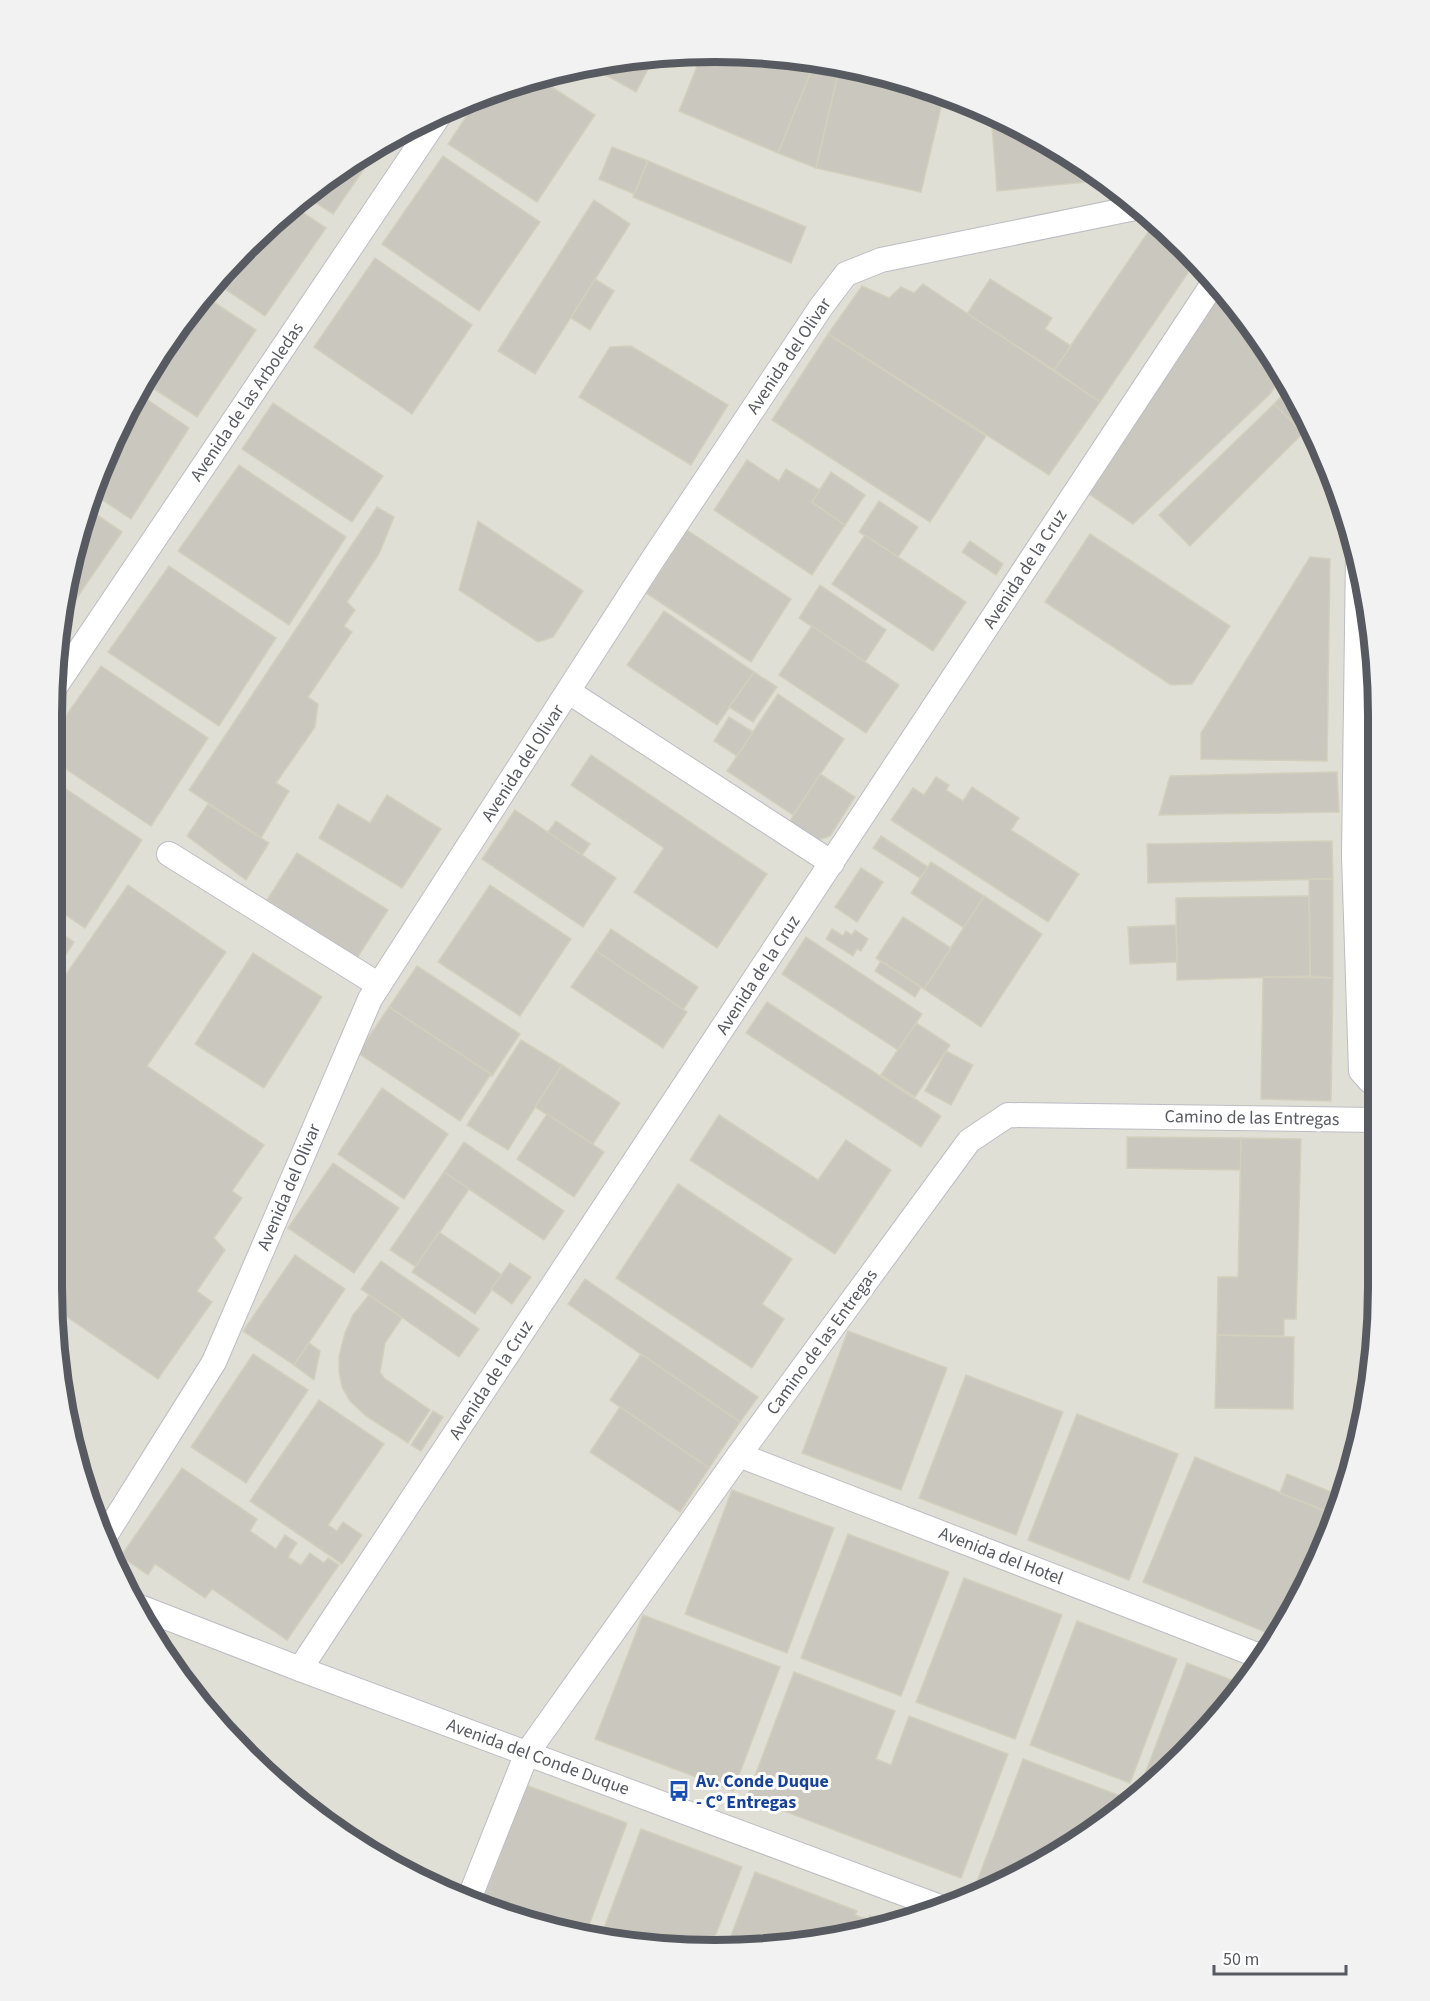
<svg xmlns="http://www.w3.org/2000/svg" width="1430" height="2001" font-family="'Source Sans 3',sans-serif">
	<rect width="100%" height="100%" fill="#edecde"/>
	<polygon fill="#e0dfd6" points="759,52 887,74 1009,120 1119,188 1214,277 1311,422 1356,543 1373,628 1378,1329 1356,1458 1310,1580 1242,1690 1153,1785 1084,1838 969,1899 801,1944 628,1944 543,1927 422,1882 277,1785 163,1655 102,1540 74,1458 51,1286 51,715 64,585 101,461 140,383 216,277 277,216 383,140 502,86 629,57"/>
	<g fill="#cac8be" stroke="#d2cfbd" stroke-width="1.5">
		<polygon points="759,52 815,62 778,153 679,111 702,54"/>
		<polygon points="655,56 636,92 590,66 629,57"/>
		<polygon points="815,62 840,66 816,168 778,153"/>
		<polygon points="840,66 887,74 944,95 921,192 816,168"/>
		<polygon points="538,78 595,115 537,202 448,144 480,96 502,86"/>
		<polygon points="991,113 1009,120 1106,180 997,191"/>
		<polygon points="384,140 333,214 305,196 383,140"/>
		<polygon points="612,147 648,161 634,194 599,179"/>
		<polygon points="443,156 540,222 479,311 382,244"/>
		<polygon points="648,161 806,227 791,263 633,197"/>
		<polygon points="594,200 630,224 535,374 498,351"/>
		<polygon points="292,205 326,228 265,316 213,281 277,216"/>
		<polygon points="1153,225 1172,238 1196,261 1100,402 1054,370"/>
		<polygon points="375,258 472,325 412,414 314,347"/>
		<polygon points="595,279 614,291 590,330 571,318"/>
		<polygon points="990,279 1052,318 1045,329 1071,346 1054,370 967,314"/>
		<polygon points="923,284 1100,402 1049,475 828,334 862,286 889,298 901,287 914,293"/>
		<polygon points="1222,288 1281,378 1270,394 1133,524 1086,492"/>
		<polygon points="203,295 256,330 197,417 142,381"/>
		<polygon points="828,334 986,436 930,522 772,420"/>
		<polygon points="631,346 728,405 691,465 579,397 610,347"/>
		<polygon points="1289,389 1311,422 1313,429 1306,436 1274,404"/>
		<polygon points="136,392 189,428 131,519 92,493 101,461"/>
		<polygon points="273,403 383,476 352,522 242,449"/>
		<polygon points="1274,404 1303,433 1190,546 1159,515"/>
		<polygon points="747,460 779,481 786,469 820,490 812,502 845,525 812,575 714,510"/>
		<polygon points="239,465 346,537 289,625 178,551"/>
		<polygon points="831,472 865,495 845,525 812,502"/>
		<polygon points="879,501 918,527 898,557 859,532"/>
		<polygon points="377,507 394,517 379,554 347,602 355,610 344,626 352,632 308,697 318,704 315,727 276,783 289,791 261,838 189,790"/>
		<polygon points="87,508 122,532 61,621 64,585"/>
		<polygon points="478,521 583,591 553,637 538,642 459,590"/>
		<polygon points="687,530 791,599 751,662 646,593"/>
		<polygon points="1090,534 1230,626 1192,684 1171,685 1045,602"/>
		<polygon points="865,535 966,602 933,651 832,584"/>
		<polygon points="970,541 1003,564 996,575 962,552"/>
		<polygon points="1310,557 1330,559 1327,761 1201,759 1201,733"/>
		<polygon points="169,566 276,638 219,726 108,652"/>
		<polygon points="820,585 886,630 865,662 799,618"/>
		<polygon points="664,611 754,672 717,725 627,665"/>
		<polygon points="812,626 899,685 866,733 779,675"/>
		<polygon points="101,666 208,738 151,826 51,759 51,737"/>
		<polygon points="754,672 777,687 753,722 729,707"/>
		<polygon points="778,694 844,739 793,815 727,771"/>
		<polygon points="729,717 753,732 737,756 714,741"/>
		<polygon points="591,755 767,874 717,948 634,892 664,848 571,785"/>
		<polygon points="1337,772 1339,812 1159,815 1170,776"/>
		<polygon points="820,774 855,797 830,836 818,840 790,821"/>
		<polygon points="936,777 949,785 946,790 963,801 972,787 1019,818 1011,830 1079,874 1048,922 891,820 913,788 924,795"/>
		<polygon points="51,779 142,840 85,928 51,905"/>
		<polygon points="387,795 441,829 402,888 319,838 338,804 370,823"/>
		<polygon points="208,804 269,843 246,880 187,836"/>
		<polygon points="515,810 616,878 583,927 482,859"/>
		<polygon points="556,821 590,844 582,855 548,832"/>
		<polygon points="881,836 928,867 920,878 873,848"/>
		<polygon points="1332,841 1333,879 1148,883 1147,844"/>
		<polygon points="297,853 388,910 357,958 267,900"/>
		<polygon points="931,862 984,896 964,928 911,893"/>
		<polygon points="861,868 883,882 857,922 835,907"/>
		<polygon points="1309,879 1333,879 1333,978 1310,976"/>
		<polygon points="128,885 226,952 147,1066 264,1145 232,1191 242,1198 214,1238 225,1250 197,1291 212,1302 158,1379 54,1308 51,1286 51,996"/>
		<polygon points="490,885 571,939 520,1016 438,962"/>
		<polygon points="984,896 1042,934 981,1027 924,989"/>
		<polygon points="1309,896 1310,976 1177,980 1176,898"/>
		<polygon points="903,917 951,948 924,989 876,958"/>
		<polygon points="1176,925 1177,962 1130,964 1128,927"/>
		<polygon points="51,927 74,942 51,978"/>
		<polygon points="611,929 698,987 683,1010 596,951"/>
		<polygon points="832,929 843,936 846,931 852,935 855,930 868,939 861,951 857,949 853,956 826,939"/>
		<polygon points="806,937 922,1014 898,1050 782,974"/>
		<polygon points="596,951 687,1012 663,1048 571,987"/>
		<polygon points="253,953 322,997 264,1088 195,1044"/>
		<polygon points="881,961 921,987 915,997 875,971"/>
		<polygon points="417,966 520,1034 492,1076 389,1007"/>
		<polygon points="1263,977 1333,978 1331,1101 1261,1099"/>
		<polygon points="767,1002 941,1116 921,1147 746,1033"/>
		<polygon points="389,1007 491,1074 460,1121 358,1053"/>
		<polygon points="916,1023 950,1045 915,1097 881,1075"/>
		<polygon points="521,1040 562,1065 508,1150 467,1125"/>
		<polygon points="946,1051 973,1065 951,1105 925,1091"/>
		<polygon points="562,1065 620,1103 593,1144 535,1107"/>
		<polygon points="382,1088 448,1134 404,1199 338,1154"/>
		<polygon points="547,1114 604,1152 574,1197 517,1159"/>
		<polygon points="719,1115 818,1180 846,1140 891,1170 835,1254 690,1160"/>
		<polygon points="1127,1137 1241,1138 1241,1170 1127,1168"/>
		<polygon points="1241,1138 1301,1139 1296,1319 1284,1319 1284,1336 1217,1335 1218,1277 1238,1277"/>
		<polygon points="464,1142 564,1211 544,1240 444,1172"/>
		<polygon points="333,1163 399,1208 354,1273 288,1228"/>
		<polygon points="444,1172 469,1189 416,1267 390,1250"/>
		<polygon points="678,1184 792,1259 762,1304 784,1319 752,1368 616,1278"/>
		<polygon points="439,1232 502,1275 475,1314 412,1272"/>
		<polygon points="295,1255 345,1289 294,1365 243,1331"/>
		<polygon points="381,1261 479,1329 459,1357 361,1289"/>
		<polygon points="510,1263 531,1277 512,1304 491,1289"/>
		<polygon points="585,1279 758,1397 740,1422 568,1304"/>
		<polygon points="369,1295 402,1318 385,1343 380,1372 384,1378 430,1410 408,1443 366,1416 350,1401 342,1387 339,1372 339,1356 345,1333 353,1315"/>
		<polygon points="848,1331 947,1368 901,1490 802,1453"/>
		<polygon points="1217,1335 1294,1337 1293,1409 1215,1408"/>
		<polygon points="309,1343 320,1351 314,1380 294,1365"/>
		<polygon points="253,1354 308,1390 246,1483 191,1447"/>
		<polygon points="641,1354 740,1422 709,1468 610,1400"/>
		<polygon points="966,1375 1063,1412 1016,1535 919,1498"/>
		<polygon points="319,1400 384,1444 328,1525 337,1531 343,1522 362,1535 342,1564 250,1501"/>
		<polygon points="620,1407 709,1468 680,1512 590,1452"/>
		<polygon points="433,1411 443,1417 421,1451 411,1445"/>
		<polygon points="1077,1414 1178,1454 1129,1580 1028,1540"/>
		<polygon points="1195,1457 1334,1515 1299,1599 1275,1636 1143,1582"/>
		<polygon points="182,1468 257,1519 250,1531 276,1549 285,1535 297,1543 288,1557 301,1565 310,1553 324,1563 328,1558 339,1565 287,1640 212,1589 205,1598 155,1564 148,1575 121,1556"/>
		<polygon points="1287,1474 1338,1495 1331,1513 1280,1493"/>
		<polygon points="732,1490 834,1528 787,1653 685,1614"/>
		<polygon points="848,1534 949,1572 901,1696 801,1658"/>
		<polygon points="964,1578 1062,1615 1015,1739 916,1702"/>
		<polygon points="643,1615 780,1667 733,1791 595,1739"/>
		<polygon points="1077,1621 1177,1659 1130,1783 1030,1745"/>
		<polygon points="1187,1663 1245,1685 1147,1790 1140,1787"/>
		<polygon points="794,1672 895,1711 876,1759 891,1765 909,1716 1008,1754 961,1878 747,1797"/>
		<polygon points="1023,1759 1123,1797 1117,1813 1084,1838 989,1889 976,1884"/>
		<polygon points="526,1785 627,1823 585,1936 543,1927 481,1904"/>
		<polygon points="641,1829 742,1867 712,1944 628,1944 600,1939"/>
		<polygon points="755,1872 857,1911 855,1915 869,1920 870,1916 885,1922 801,1944 728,1944"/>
	</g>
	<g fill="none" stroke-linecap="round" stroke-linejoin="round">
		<defs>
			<g id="minor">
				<polyline points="1358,553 1354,856 1361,1071 1370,1081 1376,1084"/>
				<polyline points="53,690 440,114"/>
				<polyline points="569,692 832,863"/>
				<polyline points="169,854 379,985"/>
				<polyline points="739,1455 1262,1657"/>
				<polyline points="102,1541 214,1362 370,999 653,559 821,307 846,274 881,260 1140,207"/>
				<polyline points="137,1606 300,1669 940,1907"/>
				<polyline points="300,1669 1216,279"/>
				<polyline points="469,1899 527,1753 739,1455 969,1141 1008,1115 1376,1120"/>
			</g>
		</defs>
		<use href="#minor" stroke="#bcbdc4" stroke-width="26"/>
		<use href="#minor" stroke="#fff" stroke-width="24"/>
	</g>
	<defs>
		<symbol id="bus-bare" viewBox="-9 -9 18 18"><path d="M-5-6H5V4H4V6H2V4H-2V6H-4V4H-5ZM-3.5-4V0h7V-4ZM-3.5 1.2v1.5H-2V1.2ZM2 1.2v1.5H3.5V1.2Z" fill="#1a4fb4" stroke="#fff" stroke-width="2.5" paint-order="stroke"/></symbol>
	</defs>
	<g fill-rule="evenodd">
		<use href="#bus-bare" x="664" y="1776" width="30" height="30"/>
	</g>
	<g text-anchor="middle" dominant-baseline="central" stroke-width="6" stroke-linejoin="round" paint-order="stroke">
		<g font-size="18" fill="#585a61" stroke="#fff">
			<text transform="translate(789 356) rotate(-56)">Avenida del Olivar</text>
			<text transform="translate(247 402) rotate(-56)">Avenida de las Arboledas</text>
			<text transform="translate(1025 569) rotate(-57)">Avenida de la Cruz</text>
			<text transform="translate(523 763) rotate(-57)">Avenida del Olivar</text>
			<text transform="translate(758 975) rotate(-57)">Avenida de la Cruz</text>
			<text transform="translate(1252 1118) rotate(1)">Camino de las Entregas</text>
			<text transform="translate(289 1187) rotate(-67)">Avenida del Olivar</text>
			<text transform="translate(822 1342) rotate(-54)">Camino de las Entregas</text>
			<text transform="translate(491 1380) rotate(-57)">Avenida de la Cruz</text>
			<text transform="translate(1001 1556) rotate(21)">Avenida del Hotel</text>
			<text transform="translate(538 1757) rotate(20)">Avenida del Conde Duque</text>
		</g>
		<g font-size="18" font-weight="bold" fill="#164399" stroke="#fff" text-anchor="start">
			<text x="696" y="1781">Av. Conde Duque<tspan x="696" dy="21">- Cº Entregas</tspan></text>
		</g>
	</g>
	<path d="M0 0H1430V2001H0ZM715 62H715A653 653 0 0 1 1368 715V1287A653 653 0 0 1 715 1940H715A653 653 0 0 1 62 1287V715A653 653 0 0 1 715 62Z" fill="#f2f2f2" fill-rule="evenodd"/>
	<path fill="none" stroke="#585a61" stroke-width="8" d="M715 62H715A653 653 0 0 1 1368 715V1287A653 653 0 0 1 715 1940H715A653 653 0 0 1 62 1287V715A653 653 0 0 1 715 62Z"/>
	<path d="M1214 1965v9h132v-9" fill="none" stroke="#585a61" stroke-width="3"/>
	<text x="1223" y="1965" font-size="18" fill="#585a61" stroke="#ffffff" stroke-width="4.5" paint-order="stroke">50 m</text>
</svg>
